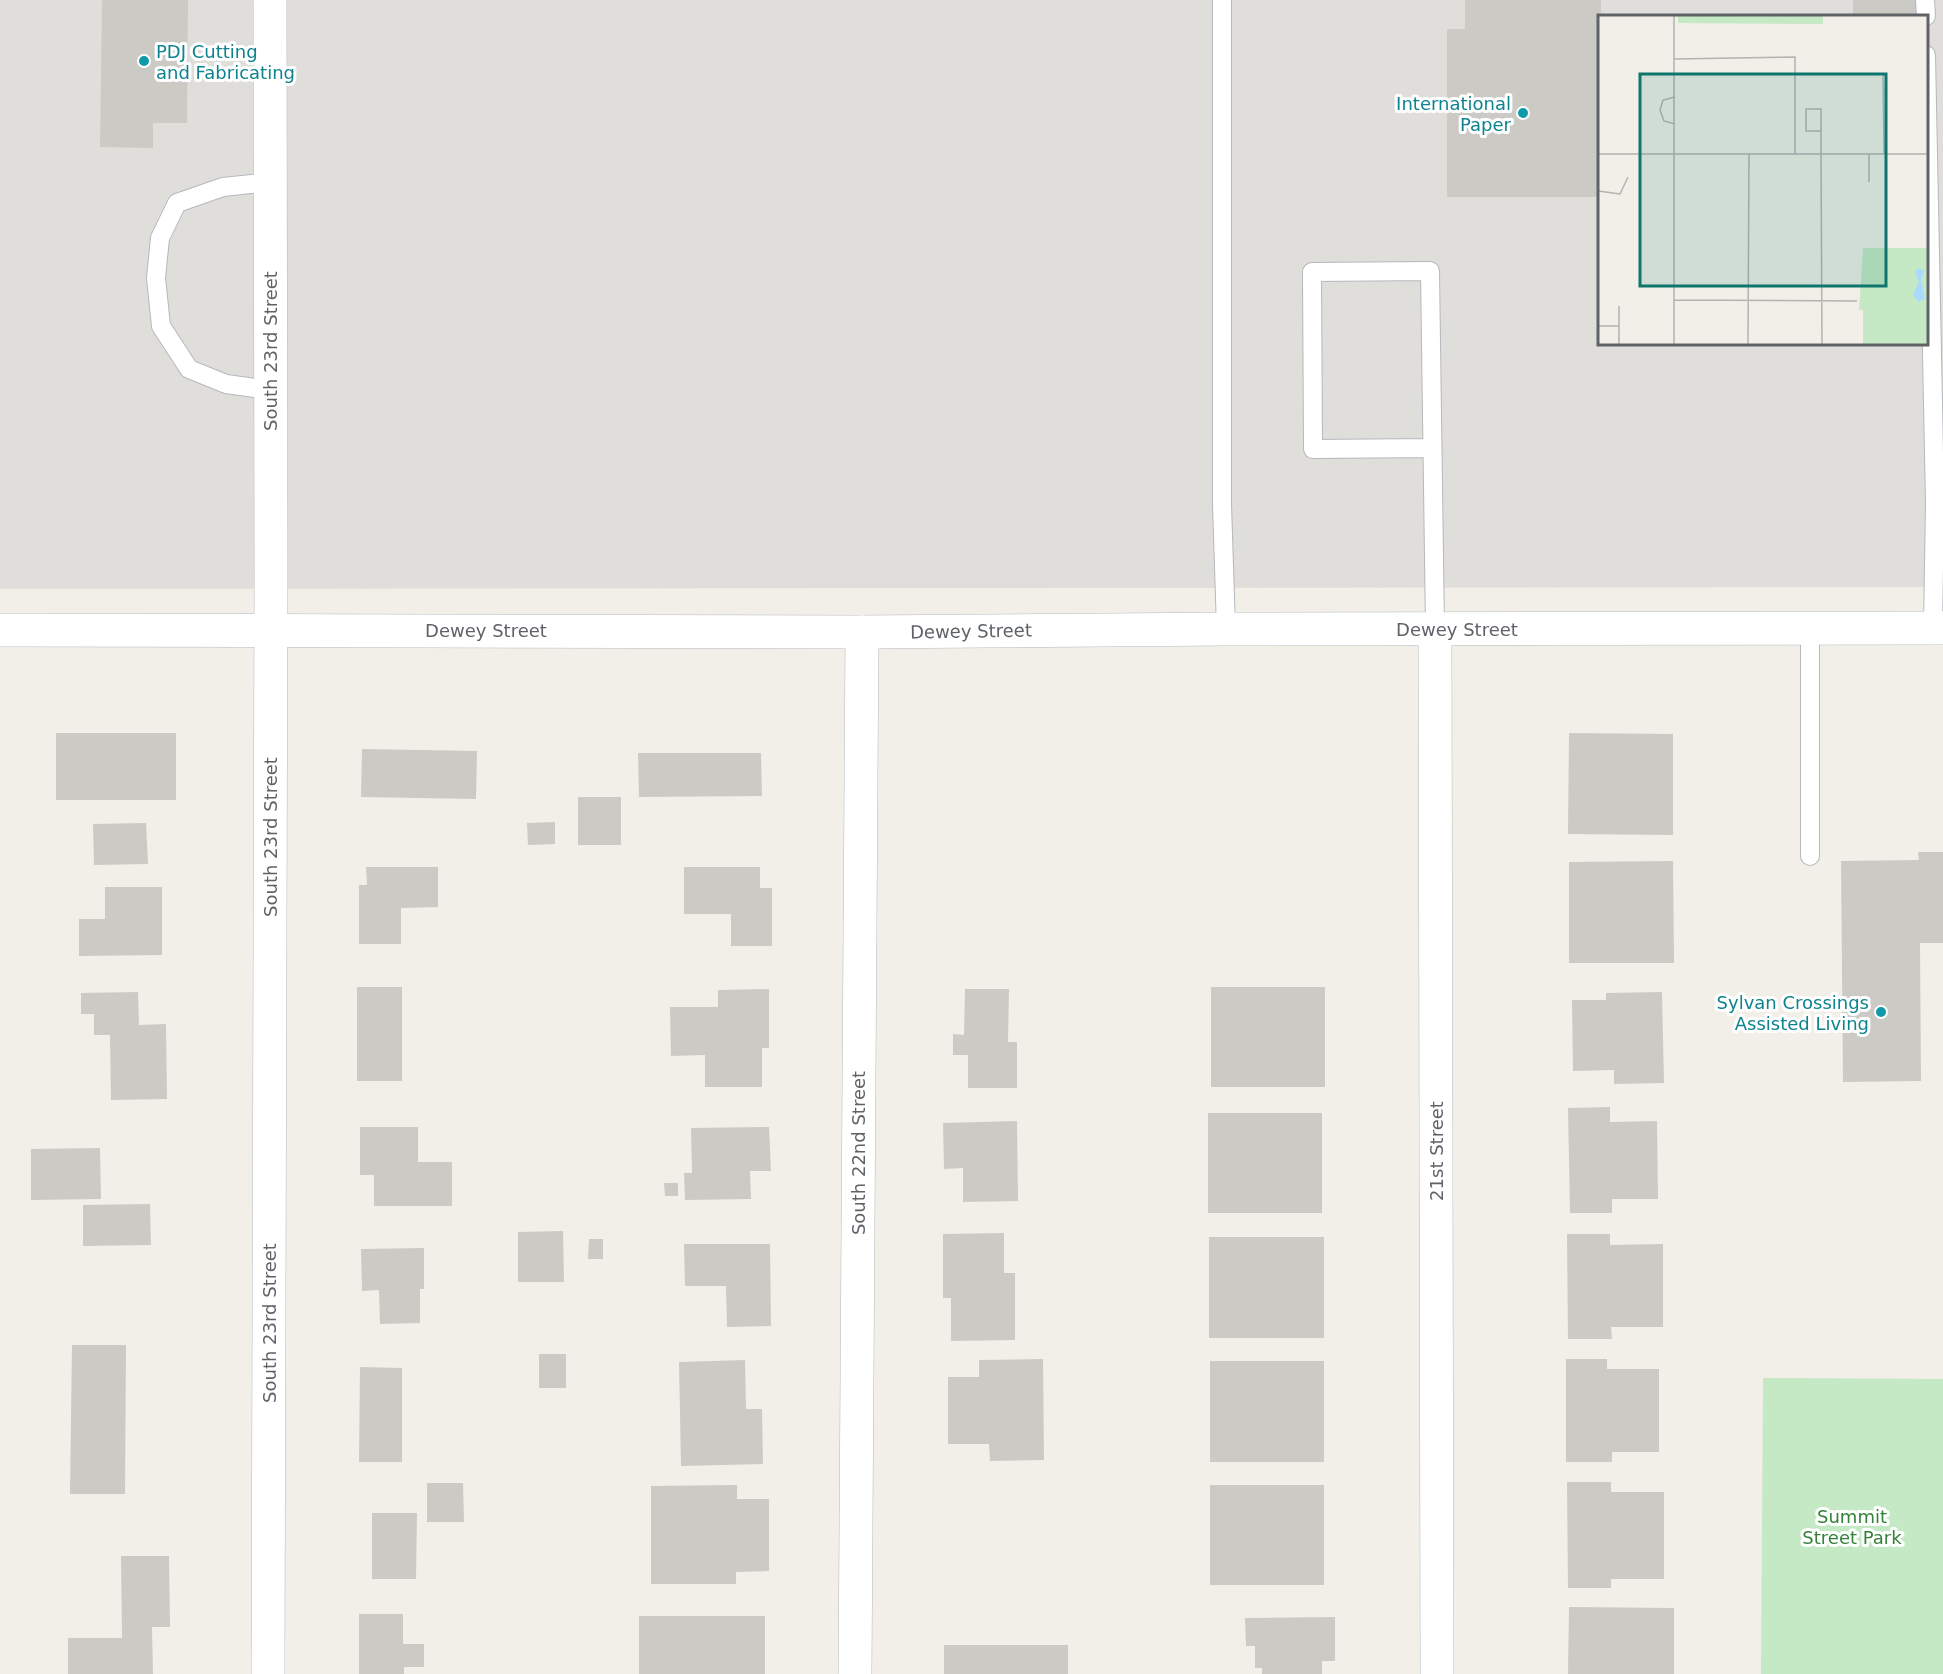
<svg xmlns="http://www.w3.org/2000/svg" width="1943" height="1674" font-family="'DejaVu Sans',sans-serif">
	<rect width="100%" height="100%" fill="#f1efe8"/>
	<path fill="#e0deda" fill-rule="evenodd" d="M0 0H1943V587L0 589ZM1600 16H1926V344H1600Z"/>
	<polygon fill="#c5e8c5" points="1763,1378 1943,1379 1943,1674 1761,1674"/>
	<g fill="#cccac5">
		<polygon points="102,0 188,0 187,123 153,123 153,148 100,147"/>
		<polygon points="1465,0 1601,0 1600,197 1447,197 1447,29 1465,29"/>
		<rect x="1853" y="0" width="65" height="16"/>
		<rect x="56" y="733" width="120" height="67"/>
		<polygon points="1569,733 1673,734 1673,835 1568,834"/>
		<polygon points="362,749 477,751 476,799 361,797"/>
		<polygon points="638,753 761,753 762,796 639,797"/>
		<rect x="578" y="797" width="43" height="48"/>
		<polygon points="555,822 555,844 528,845 527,823"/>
		<polygon points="146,823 148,864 94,865 93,824"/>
		<polygon points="1918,852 1943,852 1943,943 1920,943 1921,1081 1843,1082 1841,861 1919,860"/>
		<polygon points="1673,861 1674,963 1569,963 1569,862"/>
		<polygon points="366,867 438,867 438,907 401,908 401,944 359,944 359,885 367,885"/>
		<polygon points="684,867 760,867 760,888 772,888 772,946 731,946 731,914 684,914"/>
		<polygon points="105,887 162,887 162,955 79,956 79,919 105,919"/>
		<rect x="357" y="987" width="45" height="94"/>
		<rect x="1211" y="987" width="114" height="100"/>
		<polygon points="769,989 769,1048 762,1048 762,1087 705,1087 705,1055 671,1056 670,1007 718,1007 718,990"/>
		<polygon points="965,989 1009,989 1008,1042 1017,1042 1017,1088 968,1088 968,1055 953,1055 953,1034 964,1035"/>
		<polygon points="138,992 139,1025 166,1024 167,1099 111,1100 110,1035 94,1035 94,1014 81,1014 81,993"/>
		<polygon points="1662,992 1664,1083 1614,1084 1614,1070 1573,1071 1572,1000 1606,1000 1606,993"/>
		<polygon points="1610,1107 1610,1122 1657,1121 1658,1199 1612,1199 1612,1213 1570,1213 1568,1108"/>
		<rect x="1208" y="1113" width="114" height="100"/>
		<polygon points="1017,1121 1018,1201 963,1202 963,1168 944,1169 943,1123"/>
		<polygon points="360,1127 418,1127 418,1162 452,1162 452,1206 374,1206 374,1175 360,1175"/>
		<polygon points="769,1127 771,1171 750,1171 751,1199 685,1200 684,1173 692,1173 691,1128"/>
		<polygon points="100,1148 101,1199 31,1200 31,1149"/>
		<polygon points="664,1183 678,1183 678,1196 665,1196"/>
		<polygon points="150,1204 151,1245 83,1246 83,1205"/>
		<polygon points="563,1231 564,1282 518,1282 518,1232"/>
		<polygon points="1004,1233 1004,1273 1015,1273 1015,1340 951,1341 951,1298 943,1298 943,1234"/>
		<polygon points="1567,1234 1610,1234 1610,1245 1663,1244 1663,1327 1611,1327 1612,1339 1568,1339"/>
		<rect x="1209" y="1237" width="115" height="101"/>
		<polygon points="589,1239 603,1239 603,1259 588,1259"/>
		<polygon points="684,1244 770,1244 771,1326 727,1327 726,1286 685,1286"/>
		<polygon points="424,1248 424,1289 420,1289 420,1323 380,1324 379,1290 362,1291 361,1249"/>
		<polygon points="72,1345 126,1345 125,1494 70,1494"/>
		<rect x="539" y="1354" width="27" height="34"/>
		<polygon points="1043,1359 1044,1460 990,1461 989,1444 948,1444 948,1377 979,1377 979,1360"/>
		<polygon points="1566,1359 1607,1359 1607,1369 1659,1369 1659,1452 1612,1452 1612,1462 1566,1462"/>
		<polygon points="745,1360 746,1409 762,1409 763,1464 681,1466 679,1362"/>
		<rect x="1210" y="1361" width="114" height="101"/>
		<polygon points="360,1367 402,1368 402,1462 359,1462"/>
		<polygon points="1567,1482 1611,1482 1611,1492 1664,1492 1664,1579 1611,1579 1611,1588 1568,1588"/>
		<polygon points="427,1483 463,1483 464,1522 427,1522"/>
		<polygon points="737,1485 737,1499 769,1499 769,1571 736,1572 736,1584 651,1584 651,1486"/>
		<rect x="1210" y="1485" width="114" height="100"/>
		<polygon points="372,1513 417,1513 416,1579 372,1579"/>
		<polygon points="121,1556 169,1556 170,1627 152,1627 153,1674 68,1674 68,1638 122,1638"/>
		<polygon points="1569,1607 1674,1608 1674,1674 1568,1674"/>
		<polygon points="359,1614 403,1614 403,1644 424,1644 424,1667 404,1667 404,1674 359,1674"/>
		<rect x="639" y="1616" width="126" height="58"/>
		<polygon points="1335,1617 1335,1661 1322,1661 1322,1674 1262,1674 1262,1668 1255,1668 1255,1646 1246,1646 1245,1618"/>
		<rect x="944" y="1645" width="124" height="29"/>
	</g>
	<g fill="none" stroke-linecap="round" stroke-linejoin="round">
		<defs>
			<g id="lane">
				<polyline points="1222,0 1222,504 1226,629"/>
				<polyline points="1925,0 1926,16"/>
				<polyline points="1926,55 1935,503 1933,628"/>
				<polyline points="270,390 226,384 189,369 161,326 156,278 160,238 177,203 223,187 270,182"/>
				<polyline points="1431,448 1313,449 1312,272 1430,271 1435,629"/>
				<polyline points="1810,628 1810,856"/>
			</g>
			<g id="street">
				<polyline points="1435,629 1437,1674"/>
				<polyline points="268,1674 271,574 270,0"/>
				<polyline points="855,1674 862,632"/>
			</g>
			<polyline id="secondary" points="0,630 862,632 1226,629 1943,628"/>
		</defs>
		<use href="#lane" stroke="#b5b8bc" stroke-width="20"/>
		<use href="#street" stroke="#b5b8bc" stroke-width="34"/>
		<use href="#secondary" stroke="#b6babf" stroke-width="34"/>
		<use href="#lane" stroke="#fff" stroke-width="18"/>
		<use href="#street" stroke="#fff" stroke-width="33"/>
		<use href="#secondary" stroke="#fff" stroke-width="33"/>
	</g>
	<g fill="#0f9aa8" stroke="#fff" stroke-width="2">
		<circle cx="144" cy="61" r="6"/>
		<circle cx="1523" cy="113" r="6"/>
		<circle cx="1881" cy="1012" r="6"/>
	</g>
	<g text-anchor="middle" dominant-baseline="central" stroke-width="6" stroke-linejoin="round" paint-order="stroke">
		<g font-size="18" fill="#0d838f" stroke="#fff" text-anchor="end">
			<text x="156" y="51" text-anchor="start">PDJ Cutting<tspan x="156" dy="21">and Fabricating</tspan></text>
			<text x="1511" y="103">International<tspan x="1511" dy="21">Paper</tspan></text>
			<text x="1869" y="1002">Sylvan Crossings<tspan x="1869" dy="21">Assisted Living</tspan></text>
		</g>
		<g font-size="18" fill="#5f6368" stroke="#fff">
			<text transform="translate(270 351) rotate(-90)">South 23rd Street</text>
			<text x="1457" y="629">Dewey Street</text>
			<text x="486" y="630">Dewey Street</text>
			<text transform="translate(971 631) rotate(-1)">Dewey Street</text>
			<text transform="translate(270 837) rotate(-90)">South 23rd Street</text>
			<text transform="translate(1436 1151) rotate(-90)">21st Street</text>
			<text transform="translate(858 1153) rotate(-90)">South 22nd Street</text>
			<text transform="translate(269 1323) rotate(-90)">South 23rd Street</text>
		</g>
		<g font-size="18" fill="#348238" stroke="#fff">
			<text x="1852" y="1516">Summit<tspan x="1852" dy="21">Street Park</tspan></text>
		</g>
	</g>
	<g transform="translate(1598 15)">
		<rect width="330" height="330" fill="#f1efe8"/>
		<path d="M80 0H225V9L80 8ZM265 233H330V330H265V295H261Z" fill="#c5e8c5"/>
		<path d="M320 253 326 256 323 265 327 284 320 287 315 280 321 267 317 257Z" fill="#aadaff"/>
		<path fill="none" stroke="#b3b3b1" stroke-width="1.5" d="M76 44 197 42V139M285 59 286 139M77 109 66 106 62 95 65 85 77 82M223 116H208V94H223V139L224 330M0 139H330M271 139V167M0 176 22 179 30 162M76 285 259 286M0 311H21M21 330V291M76 330V0M150 330 151 139"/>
		<path fill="#0f766e" fill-opacity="0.15" stroke="#0f766e" stroke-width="3" d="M42 59H288V271H42Z"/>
		<rect width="330" height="330" fill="none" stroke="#5f6368" stroke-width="3"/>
	</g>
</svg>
